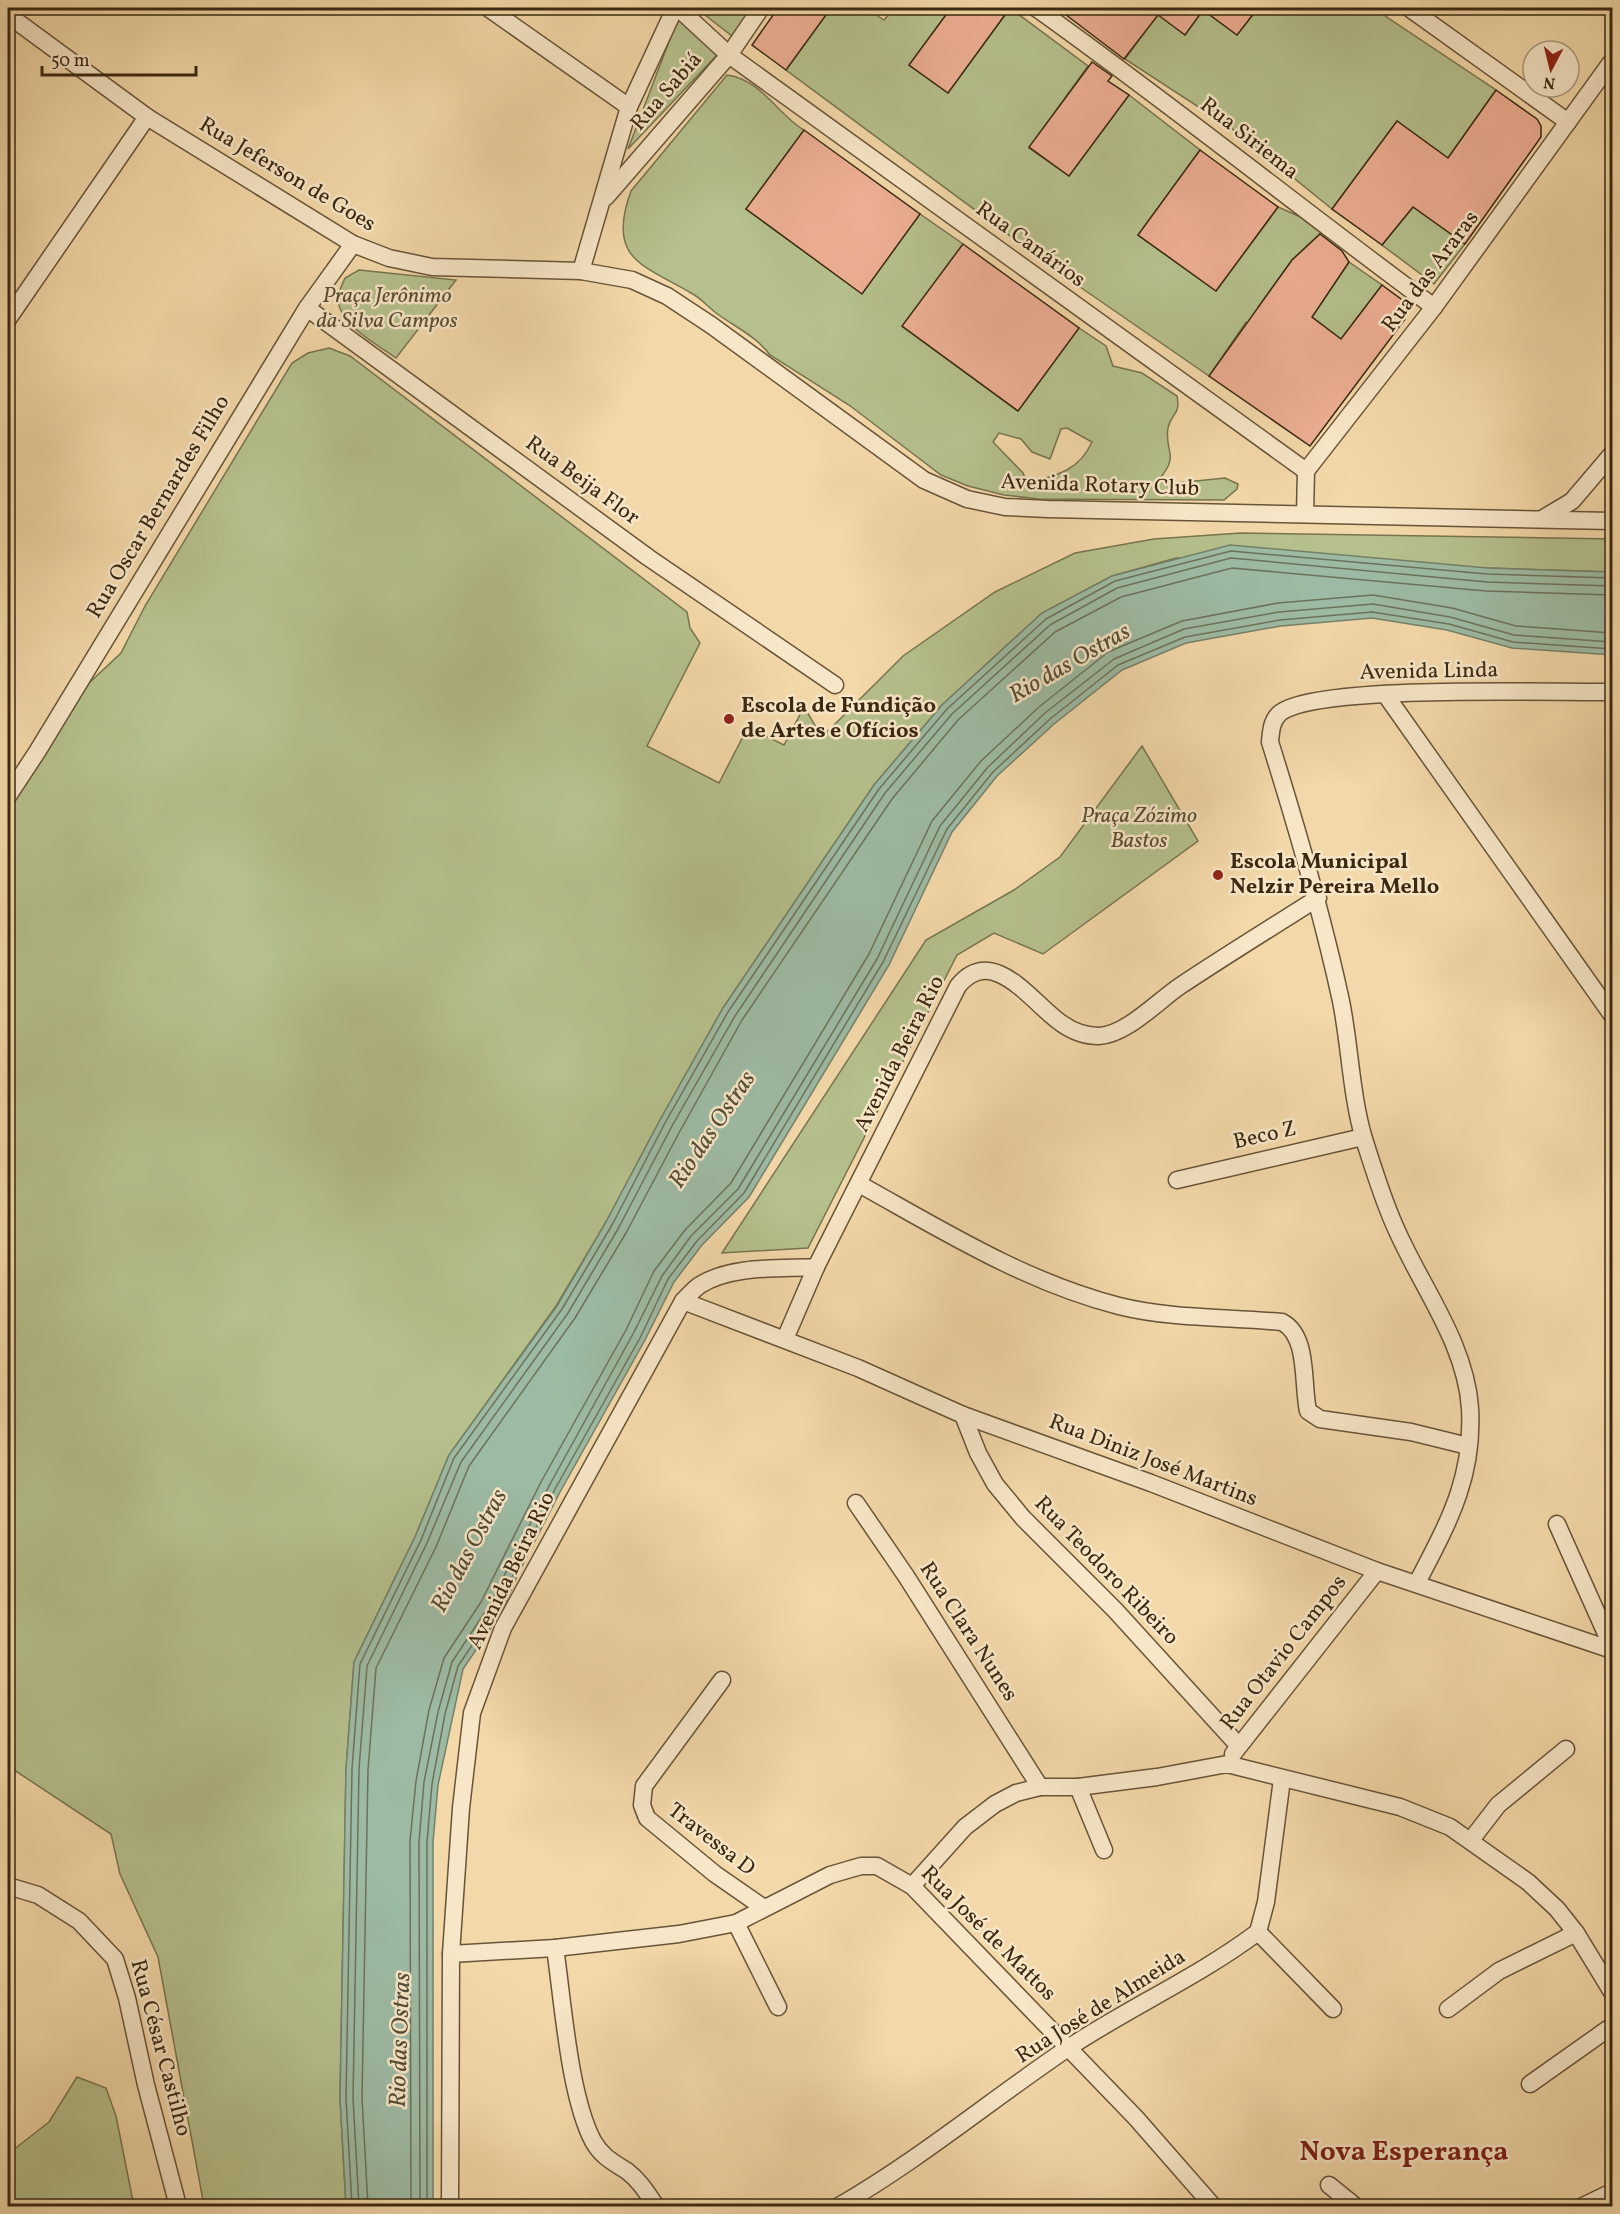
<svg xmlns="http://www.w3.org/2000/svg" width="1620" height="2214" font-family="Vollkorn,serif">
	<rect width="100%" height="100%" fill="#f3d8a9"/>
	<filter id="stains"><feTurbulence type="fractalNoise" baseFrequency=".00333" numOctaves="4"/><feColorMatrix values="0 0 0 0 .2 0 0 0 0 .09 0 0 0 0 .02 0 0 0 .5 -.17"/></filter>
	<radialGradient id="worn" r=".72"><stop offset=".6" stop-color="#630" stop-opacity="0"/><stop offset="1" stop-color="#630" stop-opacity=".3"/></radialGradient>
	<g fill="#b5c08c" stroke="#78744e" stroke-width="1.5" fill-rule="evenodd">
		<polygon points="696,8 752,8 732,36"/>
		<polygon points="831,8 866,8 884,20 894,8 951,8 909,65 948,93 1010,8 1088,66 1029,148 1069,176 1129,95 1200,150 1138,235 1216,291 1278,207 1326,228 1292,260 1258,307 1298,335 1287,350 1246,322 1209,376 1067,278 786,70"/>
		<polygon points="1258,8 1373,8 1496,90 1448,158 1397,121 1332,209 1237,132 1125,59 1158,14 1185,35 1203,10 1237,35"/>
		<polygon points="678,18 718,54 628,149"/>
		<path d="M727 75C761 79 779 116 804 130L746 209 862 293 920 214 963 244 903 327 1018 411 1079 328 1106 346 1113 366 1142 373 1177 396C1181 415 1171 413 1168 428 1164 451 1180 455 1160 478L1176 483 1225 478 1238 484 1237 489 1224 500 1039 499 1004 495 968 486 941 475 849 405 770 355C756 336 735 327 716 313 707 306 701 298 691 293 643 265 606 259 631 191ZM1067 428 1092 442C1080 469 1059 475 1032 482L1029 488 1023 473 993 442 999 433 1021 439 1032 452 1050 459 1061 429Z"/>
		<polygon points="1413,207 1465,244 1434,284 1382,245"/>
		<polygon points="1349,262 1382,285 1341,339 1312,317"/>
		<path d="M359 270 456 280 396 358C378 345 341 326 338 301 337 294 342 285 345 278Z"/>
		<polygon points="329,348 350,356 687,612 690,628 700,643 647,746 719,783 748,727 784,745 804,707 822,737 903,656 995,592 1075,553 1154,539 1241,533 1612,539 1612,572 1176,558 1112,576 1042,613 942,705 874,785 723,1008 660,1120 606,1222 556,1306 449,1455 415,1537 354,1662 346,1769 340,2098 346,2206 204,2206 158,1957 120,1874 111,1834 8,1766 8,811 88,684 121,653 145,606 292,363 308,353"/>
		<polygon points="1142,746 1198,841 1043,954 994,933 957,955 808,1248 722,1253 926,940 1014,890 1060,857"/>
		<polygon points="77,2077 106,2088 116,2116 134,2206 8,2206 8,2154 49,2122"/>
	</g>
	<polygon fill="#9dbba4" stroke="#758069" stroke-width="1.5" points="1230,545 1488,568 1612,572 1612,655 1512,648 1447,630 1372,618 1281,626 1186,643 1122,670 1054,724 997,776 952,832 889,965 749,1197 702,1245 674,1282 645,1340 560,1492 517,1576 501,1613 463,1669 438,1785 433,1842 433,2206 346,2206 340,2098 346,1769 354,1662 415,1537 449,1455 557,1306 606,1222 660,1120 723,1008 874,785 942,705 1042,613 1112,576"/>
	<g fill="none" stroke-linecap="round" stroke-linejoin="round">
		<g stroke="#6c725a" stroke-width="1.5">
			<polyline points="352,2206 346,2098 352,1769 360,1664 421,1540 454,1458 562,1309 612,1225 665,1123 728,1012 879,789 947,709 1046,619 1115,581 1231,551 1487,574 1612,578"/>
			<polyline points="359,2206 353,2098 359,1769 367,1666 427,1543 461,1462 568,1313 618,1229 672,1126 735,1016 885,793 952,714 1050,625 1117,588 1231,558 1487,582 1612,586"/>
			<polyline points="368,2206 362,2098 368,1770 376,1668 436,1547 469,1466 575,1318 626,1233 680,1131 742,1020 892,799 958,720 1055,632 1121,597 1232,568 1486,591 1612,595"/>
			<polyline points="411,2206 410,1841 416,1781 429,1710 444,1658 481,1602 541,1482 626,1330 654,1271 685,1230 731,1183 869,954 932,821 981,761 1039,707 1108,652 1182,621 1278,603 1373,595 1452,608 1516,626 1612,633"/>
			<polyline points="420,2206 419,1842 424,1782 438,1712 452,1662 489,1606 549,1486 633,1334 662,1276 691,1236 738,1189 877,959 940,826 988,767 1045,713 1114,659 1184,629 1279,612 1373,604 1450,617 1514,635 1612,642"/>
			<polyline points="427,2206 427,1842 432,1784 445,1714 458,1666 496,1610 555,1489 640,1338 668,1279 697,1241 744,1193 883,962 947,829 993,772 1050,719 1118,665 1185,637 1280,620 1372,612 1449,624 1513,642 1612,649"/>
		</g>
	</g>
	<g fill="#ecae92" stroke="#3a2811" stroke-width="1.5">
		<polygon points="778,8 831,8 786,70 752,45"/>
		<polygon points="951,8 1010,8 948,93 909,65"/>
		<polygon points="1057,8 1258,8 1237,35 1203,10 1185,35 1158,15 1124,59"/>
		<polygon points="1092,62 1112,76 1108,81 1129,95 1069,176 1029,147"/>
		<polygon points="1496,90 1537,119 1541,126 1541,137 1465,244 1413,207 1382,245 1332,209 1397,121 1448,158"/>
		<polygon points="804,130 920,214 862,294 746,209"/>
		<polygon points="1200,150 1278,207 1216,291 1138,235"/>
		<polygon points="1320,234 1342,251 1349,262 1312,317 1341,339 1382,285 1405,302 1405,319 1310,446 1209,376 1292,260"/>
		<polygon points="963,244 1079,328 1018,411 902,326"/>
	</g>
	<g fill="none" stroke-linecap="round" stroke-linejoin="round">
		<defs>
			<g id="minor">
				<polyline points="488,8 629,107"/>
				<polyline points="678,8 729,55 1306,471"/>
				<path d="M1036 8C1171 104 1301 209 1434 307"/>
				<polyline points="1409,8 1568,122"/>
				<polyline points="8,15 147,117 353,244 389,258 432,267 581,271 632,280 667,296 711,325 924,480 967,499 1005,507 1048,509 1612,521"/>
				<polyline points="606,197 729,55 761,8"/>
				<polyline points="581,271 629,107 675,8"/>
				<polyline points="307,308 649,558 835,685"/>
				<polyline points="8,319 147,117"/>
				<polyline points="1305,514 1306,471 1434,307 1612,61"/>
				<polyline points="1542,519 1572,501 1612,454"/>
				<polyline points="1385,694 1612,1015"/>
				<polyline points="8,796 37,752 307,308 353,244"/>
				<polyline points="1177,1180 1363,1137"/>
				<path d="M859 1184C942 1230 1025 1282 1119 1306 1171 1319 1229 1317 1282 1322 1309 1336 1302 1383 1308 1411L1320 1419 1411 1432 1468 1446"/>
				<polyline points="683,1301 858,1368 963,1415 1151,1483 1377,1571 1612,1650"/>
				<polyline points="785,1339 816,1267"/>
				<polyline points="963,1415 978,1453 995,1484 1023,1518 1115,1610 1238,1745"/>
				<polyline points="856,1503 906,1576 1040,1787"/>
				<polyline points="1557,1524 1612,1647"/>
				<path d="M1417 1583C1448 1523 1474 1478 1470 1408 1466 1345 1423 1289 1398 1233 1384 1204 1374 1170 1364 1139 1351 1095 1350 1046 1341 1001 1322 913 1297 828 1270 742 1271 732 1271 721 1280 713 1317 684 1555 693 1612 692"/>
				<polyline points="722,1680 644,1786 642,1805 647,1818 715,1874 764,1908"/>
				<polyline points="1233,1754 1377,1571"/>
				<polyline points="1078,1787 1104,1850"/>
				<polyline points="1471,1840 1498,1805 1566,1749"/>
				<polyline points="8,1886 38,1895 79,1921 115,1959 127,1998 146,2085 178,2206"/>
				<polyline points="912,1886 965,1827 995,1804 1016,1793 1040,1787 1078,1787 1157,1777 1227,1764 1400,1807 1450,1827 1528,1882 1557,1909 1576,1933 1612,1992"/>
				<polyline points="736,1923 778,2007"/>
				<polyline points="1258,1932 1333,2009"/>
				<path d="M555 1948C563 2002 569 2095 593 2141 602 2157 613 2162 627 2171 640 2181 647 2193 656 2206"/>
				<polyline points="451,1954 555,1948 679,1934 736,1923 830,1875 861,1866 877,1866 912,1886 1136,2118 1213,2206"/>
				<polyline points="1448,2009 1499,1971 1576,1933"/>
				<polyline points="1530,2084 1612,2026"/>
				<polyline points="1329,2185 1355,2206"/>
				<path d="M450 2206 451 1954 461 1808 472 1713 503 1628 683 1301C688 1296 694 1289 700 1285 732 1265 780 1269 816 1267L958 986C993 943 1032 1003 1061 1023 1072 1031 1086 1036 1099 1036 1126 1035 1158 1001 1180 986 1225 956 1272 927 1318 898"/>
				<path d="M839 2206C919 2160 991 2100 1068 2048 1130 2007 1198 1977 1258 1932L1266 1902 1282 1779"/>
				<polyline points="1583,2206 1612,2192"/>
			</g>
		</defs>
		<use href="#minor" stroke="#685437" stroke-width="19"/>
		<use href="#minor" stroke="#f7e6c7" stroke-width="16"/>
	</g>
	<g fill="#8f2418" stroke="#f7e6c7" stroke-width="2">
		<circle cx="729" cy="719" r="6"/>
		<circle cx="1218" cy="875" r="6"/>
	</g>
	<g text-anchor="middle" dominant-baseline="central" stroke-width="5" stroke-linejoin="round" paint-order="stroke">
		<g font-size="22" fill="#3a2811" stroke="#f7e6c7">
			<text transform="translate(667 92) rotate(-49)">Rua Sabiá</text>
			<text transform="translate(1249 139) rotate(38)">Rua Siriema</text>
			<text transform="translate(287 175) rotate(31)">Rua Jeferson de Goes</text>
			<text transform="translate(1030 245) rotate(36)">Rua Canários</text>
			<text transform="translate(1431 272) rotate(-53)">Rua das Araras</text>
			<text transform="translate(582 481) rotate(36)">Rua Beija Flor</text>
			<text transform="translate(1100 486) rotate(2)">Avenida Rotary Club</text>
			<text transform="translate(159 507) rotate(-59)">Rua Oscar Bernardes Filho</text>
			<text transform="translate(1429 672) rotate(-1)">Avenida Linda</text>
			<text transform="translate(900 1054) rotate(-63)">Avenida Beira Rio</text>
			<text transform="translate(1265 1136) rotate(-13)">Beco Z</text>
			<text transform="translate(1153 1461) rotate(21)">Rua Diniz José Martins</text>
			<text transform="translate(512 1571) rotate(-64)">Avenida Beira Rio</text>
			<text transform="translate(1106 1571) rotate(46)">Rua Teodoro Ribeiro</text>
			<text transform="translate(968 1632) rotate(57)">Rua Clara Nunes</text>
			<text transform="translate(1284 1653) rotate(-52)">Rua Otavio Campos</text>
			<text transform="translate(711 1840) rotate(38)">Travessa D</text>
			<text transform="translate(988 1934) rotate(45)">Rua José de Mattos</text>
			<text transform="translate(1101 2007) rotate(-32)">Rua José de Almeida</text>
			<text transform="translate(160 2048) rotate(75)">Rua César Castilho</text>
		</g>
		<g font-size="22" font-style="italic" fill="#594e30" stroke="#f7e6c7">
			<text x="387" y="296">Praça Jerônimo<tspan x="387" dy="25">da Silva Campos</tspan></text>
			<text x="1139" y="816">Praça Zózimo<tspan x="1139" dy="25">Bastos</tspan></text>
		</g>
		<g font-size="22" font-weight="bold" fill="#3a2811" stroke="#f7e6c7" text-anchor="start">
			<text x="741" y="706">Escola de Fundição<tspan x="741" dy="25">de Artes e Ofícios</tspan></text>
			<text x="1230" y="862">Escola Municipal<tspan x="1230" dy="25">Nelzir Pereira Mello</tspan></text>
		</g>
		<g font-size="24" font-style="italic" fill="#534d36" stroke="#f7e6c7">
			<text transform="translate(1070 664) rotate(-30)">Rio das Ostras</text>
			<text transform="translate(713 1130) rotate(-56)">Rio das Ostras</text>
			<text transform="translate(470 1551) rotate(-62)">Rio das Ostras</text>
			<text transform="translate(401 2040) rotate(-88)">Rio das Ostras</text>
		</g>
		<g font-size="28" font-weight="bold" fill="#7a1f14" stroke="#f7e6c7">
			<text x="1404" y="2152">Nova Esperança</text>
		</g>
	</g>
	<rect width="1620" height="2214" fill="none" stroke="#f3d8a9" stroke-width="30"/>
	<rect x="9" y="9" width="1602" height="2196" fill="none" stroke="#3a2811" stroke-width="3"/>
	<rect x="15" y="15" width="1590" height="2184" fill="none" stroke="#3a2811" stroke-width="1.5"/>
	<g transform="translate(1551 69) rotate(187)"><circle r="28" fill="#f7e6c7" stroke="#ab9a7e" stroke-width="1.5"/>
	<path d="M0-4.5L10 22L0 15L-10 22Z" fill="#8f2418"/>
	<text y="-9" font-size="16" font-weight="bold" text-anchor="middle" fill="#3a2811">N</text>
	</g>
	<path d="M42 66v9h154v-9" fill="none" stroke="#3a2811" stroke-width="3"/>
	<text x="51" y="66" font-size="18" fill="#3a2811" stroke="#f7e6c7" stroke-width="4.5" paint-order="stroke">50 m</text>
	<rect width="100%" height="100%" filter="url(#stains)"/>
	<rect width="100%" height="100%" fill="url(#worn)"/>
</svg>
